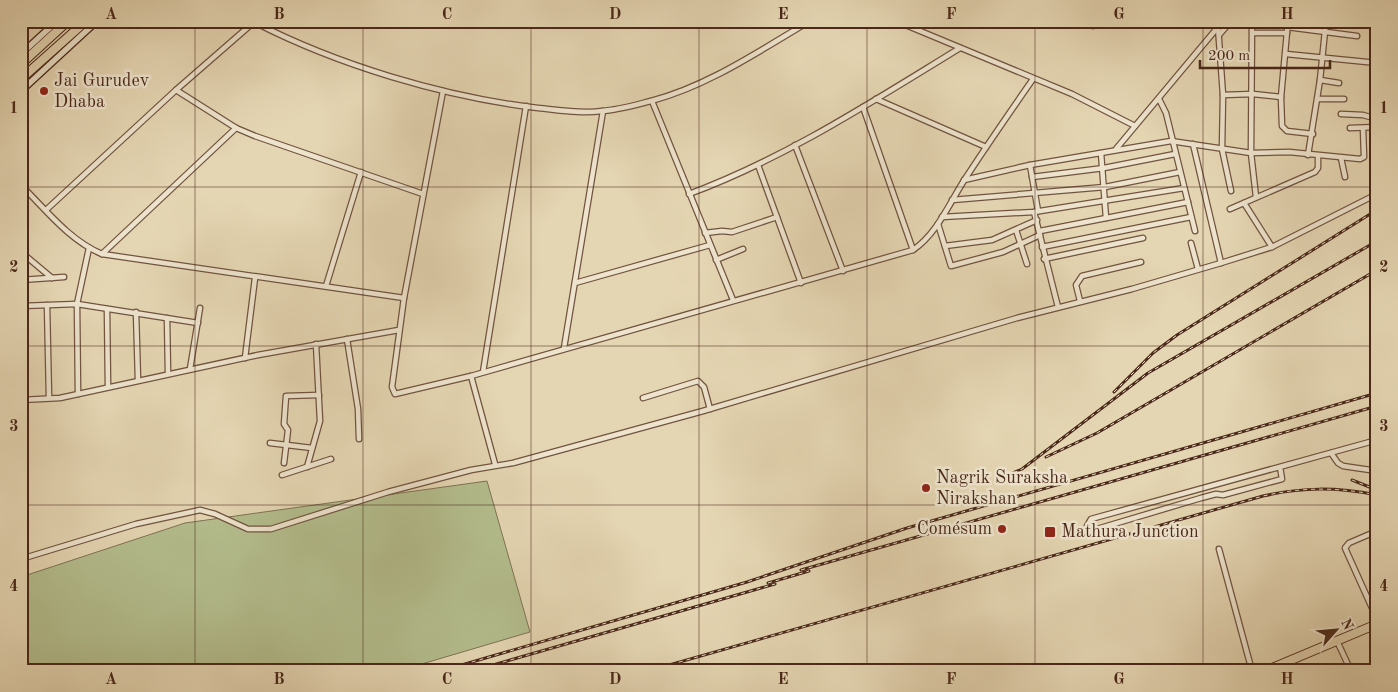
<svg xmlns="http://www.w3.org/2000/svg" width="1398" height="692" font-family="'Old Standard TT',serif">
	<rect width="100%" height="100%" fill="#e5d6b3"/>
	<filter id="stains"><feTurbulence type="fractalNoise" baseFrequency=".004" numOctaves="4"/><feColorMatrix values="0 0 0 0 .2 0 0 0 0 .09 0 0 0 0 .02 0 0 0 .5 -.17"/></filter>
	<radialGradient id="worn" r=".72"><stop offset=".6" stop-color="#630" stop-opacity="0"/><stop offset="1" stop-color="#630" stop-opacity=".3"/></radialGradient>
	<polygon fill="#b4be8e" stroke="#7f7354" points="487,481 530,632 398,671 21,671 21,577 185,523"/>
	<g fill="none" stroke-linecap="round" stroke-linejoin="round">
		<defs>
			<g id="street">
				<path d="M252 21C337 65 444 97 538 108 559 110 581 114 602 111 618 110 635 105 651 101 708 86 759 51 810 21"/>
				<polyline points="896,21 1072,94 1135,126"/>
				<polyline points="1078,21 1093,26 1100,21"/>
				<polyline points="1252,21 1251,153 1256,197"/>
				<polyline points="1288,21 1281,97 1282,126 1287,131 1313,134"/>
				<polyline points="1218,27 1223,95 1222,149 1231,191"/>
				<polyline points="1287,27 1357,36"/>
				<polyline points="1253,33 1287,33"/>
				<polyline points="1219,35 1231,21"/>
				<polyline points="1286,54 1377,63"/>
				<polyline points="1320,80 1339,83"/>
				<polyline points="176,90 236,128 255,136 423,194"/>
				<path d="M443 91 404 298 392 387 395 394 471 376 913 250C937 234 950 202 965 179 987 145 1010 112 1033 79"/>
				<polyline points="1223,95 1253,94 1281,97"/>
				<polyline points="876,99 986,147"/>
				<polyline points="1159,99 1166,113 1195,231"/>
				<polyline points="1318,99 1344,99"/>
				<polyline points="652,101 733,300"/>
				<polyline points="863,107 913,250"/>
				<polyline points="1341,114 1363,115 1377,119"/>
				<polyline points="1350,128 1377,127"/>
				<polyline points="1193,144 1221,263"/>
				<polyline points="795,145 843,271"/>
				<polyline points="1116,149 1223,21"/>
				<polyline points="1101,153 1106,218"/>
				<polyline points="1308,155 1320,80 1326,21"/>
				<polyline points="1341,158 1345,177"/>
				<polyline points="758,165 801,283"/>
				<polyline points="1030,165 1038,211"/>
				<polyline points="1032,177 1104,168 1175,154"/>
				<polyline points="964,180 1030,165 1171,141 1251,153 1289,152 1360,159 1364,157 1363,128"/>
				<path d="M21 185C45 209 70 241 102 254L404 298"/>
				<path d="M689 194C786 158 873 101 960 48"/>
				<polyline points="952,200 1105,187 1180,172"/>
				<polyline points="1244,203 1272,247"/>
				<polyline points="1230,209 1315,172 1318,168 1318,157"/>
				<polyline points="46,210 176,90 254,22"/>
				<polyline points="1034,212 1058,307"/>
				<polyline points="942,217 1034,212 1184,188"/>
				<polyline points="938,224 951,266 1003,252 1040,235"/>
				<polyline points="1016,230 1027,264"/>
				<polyline points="1040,231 1188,202"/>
				<polyline points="705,233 722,231 732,232 777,217"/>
				<polyline points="1191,243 1198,269"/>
				<polyline points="945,246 992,240 1037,220"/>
				<polyline points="1042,247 1191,217"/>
				<polyline points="21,252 52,278"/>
				<polyline points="102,254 236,128"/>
				<polyline points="1044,259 1143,238"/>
				<polyline points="716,260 743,249"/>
				<polyline points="21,280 64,277"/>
				<polyline points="575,283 710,245"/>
				<polyline points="326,286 361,172"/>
				<polyline points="1080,301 1076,285 1082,276 1141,262"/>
				<polyline points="47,305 49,398"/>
				<polyline points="21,306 77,304 198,323"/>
				<polyline points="107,309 108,387"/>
				<polyline points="136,312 138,380"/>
				<polyline points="167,318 168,373"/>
				<polyline points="347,339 358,409 359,439"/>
				<polyline points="564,348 603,111"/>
				<polyline points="245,358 255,278"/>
				<polyline points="190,369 200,308"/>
				<polyline points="483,372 526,106"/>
				<polyline points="471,376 495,464"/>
				<polyline points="78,394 77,304 89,248"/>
				<polyline points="643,398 698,381 704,387 710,409"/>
				<polyline points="21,400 60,398 258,355 399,330"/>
				<polyline points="270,443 312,448"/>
				<polyline points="1331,453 1338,463 1343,466 1377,471"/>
				<polyline points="284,463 288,430 284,424 286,396 319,395"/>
				<polyline points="307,467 320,421 316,344"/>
				<polyline points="1280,467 1282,479 1223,495 1216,494 1201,498 1097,529 1090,530 1087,526 1091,519 1377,440"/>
				<polyline points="282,475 331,459"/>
				<polyline points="1377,531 1349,543 1345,548 1377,619"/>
				<polyline points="1219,549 1252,671"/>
				<polyline points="21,559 136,524 200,510 215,514 248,529 271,529 388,492 471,470 513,463 703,411 1017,318 1132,289 1221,263 1272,247 1377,194"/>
				<polyline points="1337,641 1351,671"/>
			</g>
			<g id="secondary">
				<polyline points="21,54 57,21"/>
				<polyline points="21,91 97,21"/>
			</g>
			<g id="highway">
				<polyline points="21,64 68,21"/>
				<polyline points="21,79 86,21"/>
				<polyline points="1265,671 1377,624"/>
			</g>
		</defs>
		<use href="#street" stroke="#715440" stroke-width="7"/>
		<use href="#secondary" stroke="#4a2819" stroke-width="8"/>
		<use href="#highway" stroke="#4a2819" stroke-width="10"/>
		<use href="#street" stroke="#eee4ce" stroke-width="4.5"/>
		<use href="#secondary" stroke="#eee4ce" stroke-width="5.5"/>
		<use href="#highway" stroke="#e5d6b3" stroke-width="8"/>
		<defs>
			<g id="rail">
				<polyline points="1114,392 1153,353 1177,335 1375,211"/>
				<polyline points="1046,457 1097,433 1377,270"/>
				<polyline points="1006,476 1022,469 1148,373 1377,241"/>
				<polyline points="1352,480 1377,490"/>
				<polyline points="801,570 1377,406"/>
				<polyline points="768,583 809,571"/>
				<polyline points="441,671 747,582 907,528 1377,393"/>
				<polyline points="472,671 775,584"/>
				<path d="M648 671 1263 496C1303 487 1336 487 1377 495"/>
			</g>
		</defs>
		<use href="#rail" stroke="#4a2819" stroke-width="3"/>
		<use href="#rail" stroke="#eee4ce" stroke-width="1" stroke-dasharray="4" stroke-linecap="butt"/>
	</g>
	<path fill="none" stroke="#4a2819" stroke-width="1" stroke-opacity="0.55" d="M195 21V671M363 21V671M531 21V671M699 21V671M867 21V671M1035 21V671M1203 21V671M21 187H1377M21 346H1377M21 505H1377"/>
	<g fill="#8f2418" stroke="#eee4ce" stroke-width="2">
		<circle cx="44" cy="91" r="5"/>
		<circle cx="926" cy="488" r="5"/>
		<circle cx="1002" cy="529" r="5"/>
		<rect x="1044" y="526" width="12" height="12" rx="2.5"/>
	</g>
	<g text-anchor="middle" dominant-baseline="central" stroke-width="5" stroke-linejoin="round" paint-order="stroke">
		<g font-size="18" fill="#4a2819" stroke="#eee4ce" text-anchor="start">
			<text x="54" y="81">Jai Gurudev<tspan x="54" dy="21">Dhaba</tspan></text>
			<text x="936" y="478">Nagrik Suraksha<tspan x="936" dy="21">Nirakshan</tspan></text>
			<text x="992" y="529" text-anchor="end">Comésum</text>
			<text x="1061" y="532">Mathura Junction</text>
		</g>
	</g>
	<rect width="1398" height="692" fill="none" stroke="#e5d6b3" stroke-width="55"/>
	<g transform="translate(1336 630) rotate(63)" stroke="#eee4ce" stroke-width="4" paint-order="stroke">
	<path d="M0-4L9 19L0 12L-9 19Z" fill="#4a2819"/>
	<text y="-8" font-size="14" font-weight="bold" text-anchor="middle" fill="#4a2819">N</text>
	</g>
	<path d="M1200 60v8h130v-8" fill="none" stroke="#4a2819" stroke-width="2.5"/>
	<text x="1208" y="60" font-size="15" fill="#4a2819" stroke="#eee4ce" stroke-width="4" paint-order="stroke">200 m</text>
	<rect x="28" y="28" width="1342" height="636" fill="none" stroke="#4a2819" stroke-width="2"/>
	<g font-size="16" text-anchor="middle" font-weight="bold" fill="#4a2819">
		<text x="111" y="19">A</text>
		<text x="279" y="19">B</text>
		<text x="447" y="19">C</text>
		<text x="615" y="19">D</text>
		<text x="783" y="19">E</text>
		<text x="951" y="19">F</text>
		<text x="1119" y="19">G</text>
		<text x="1287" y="19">H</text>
		<text x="14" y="113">1</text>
		<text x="1384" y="113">1</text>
		<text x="14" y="272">2</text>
		<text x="1384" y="272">2</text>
		<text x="14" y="431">3</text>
		<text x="1384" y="431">3</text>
		<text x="14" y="591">4</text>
		<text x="1384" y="591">4</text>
		<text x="111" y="684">A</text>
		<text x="279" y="684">B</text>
		<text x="447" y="684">C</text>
		<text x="615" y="684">D</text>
		<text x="783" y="684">E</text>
		<text x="951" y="684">F</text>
		<text x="1119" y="684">G</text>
		<text x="1287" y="684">H</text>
	</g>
	<rect width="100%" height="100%" filter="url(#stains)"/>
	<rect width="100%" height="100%" fill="url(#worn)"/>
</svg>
